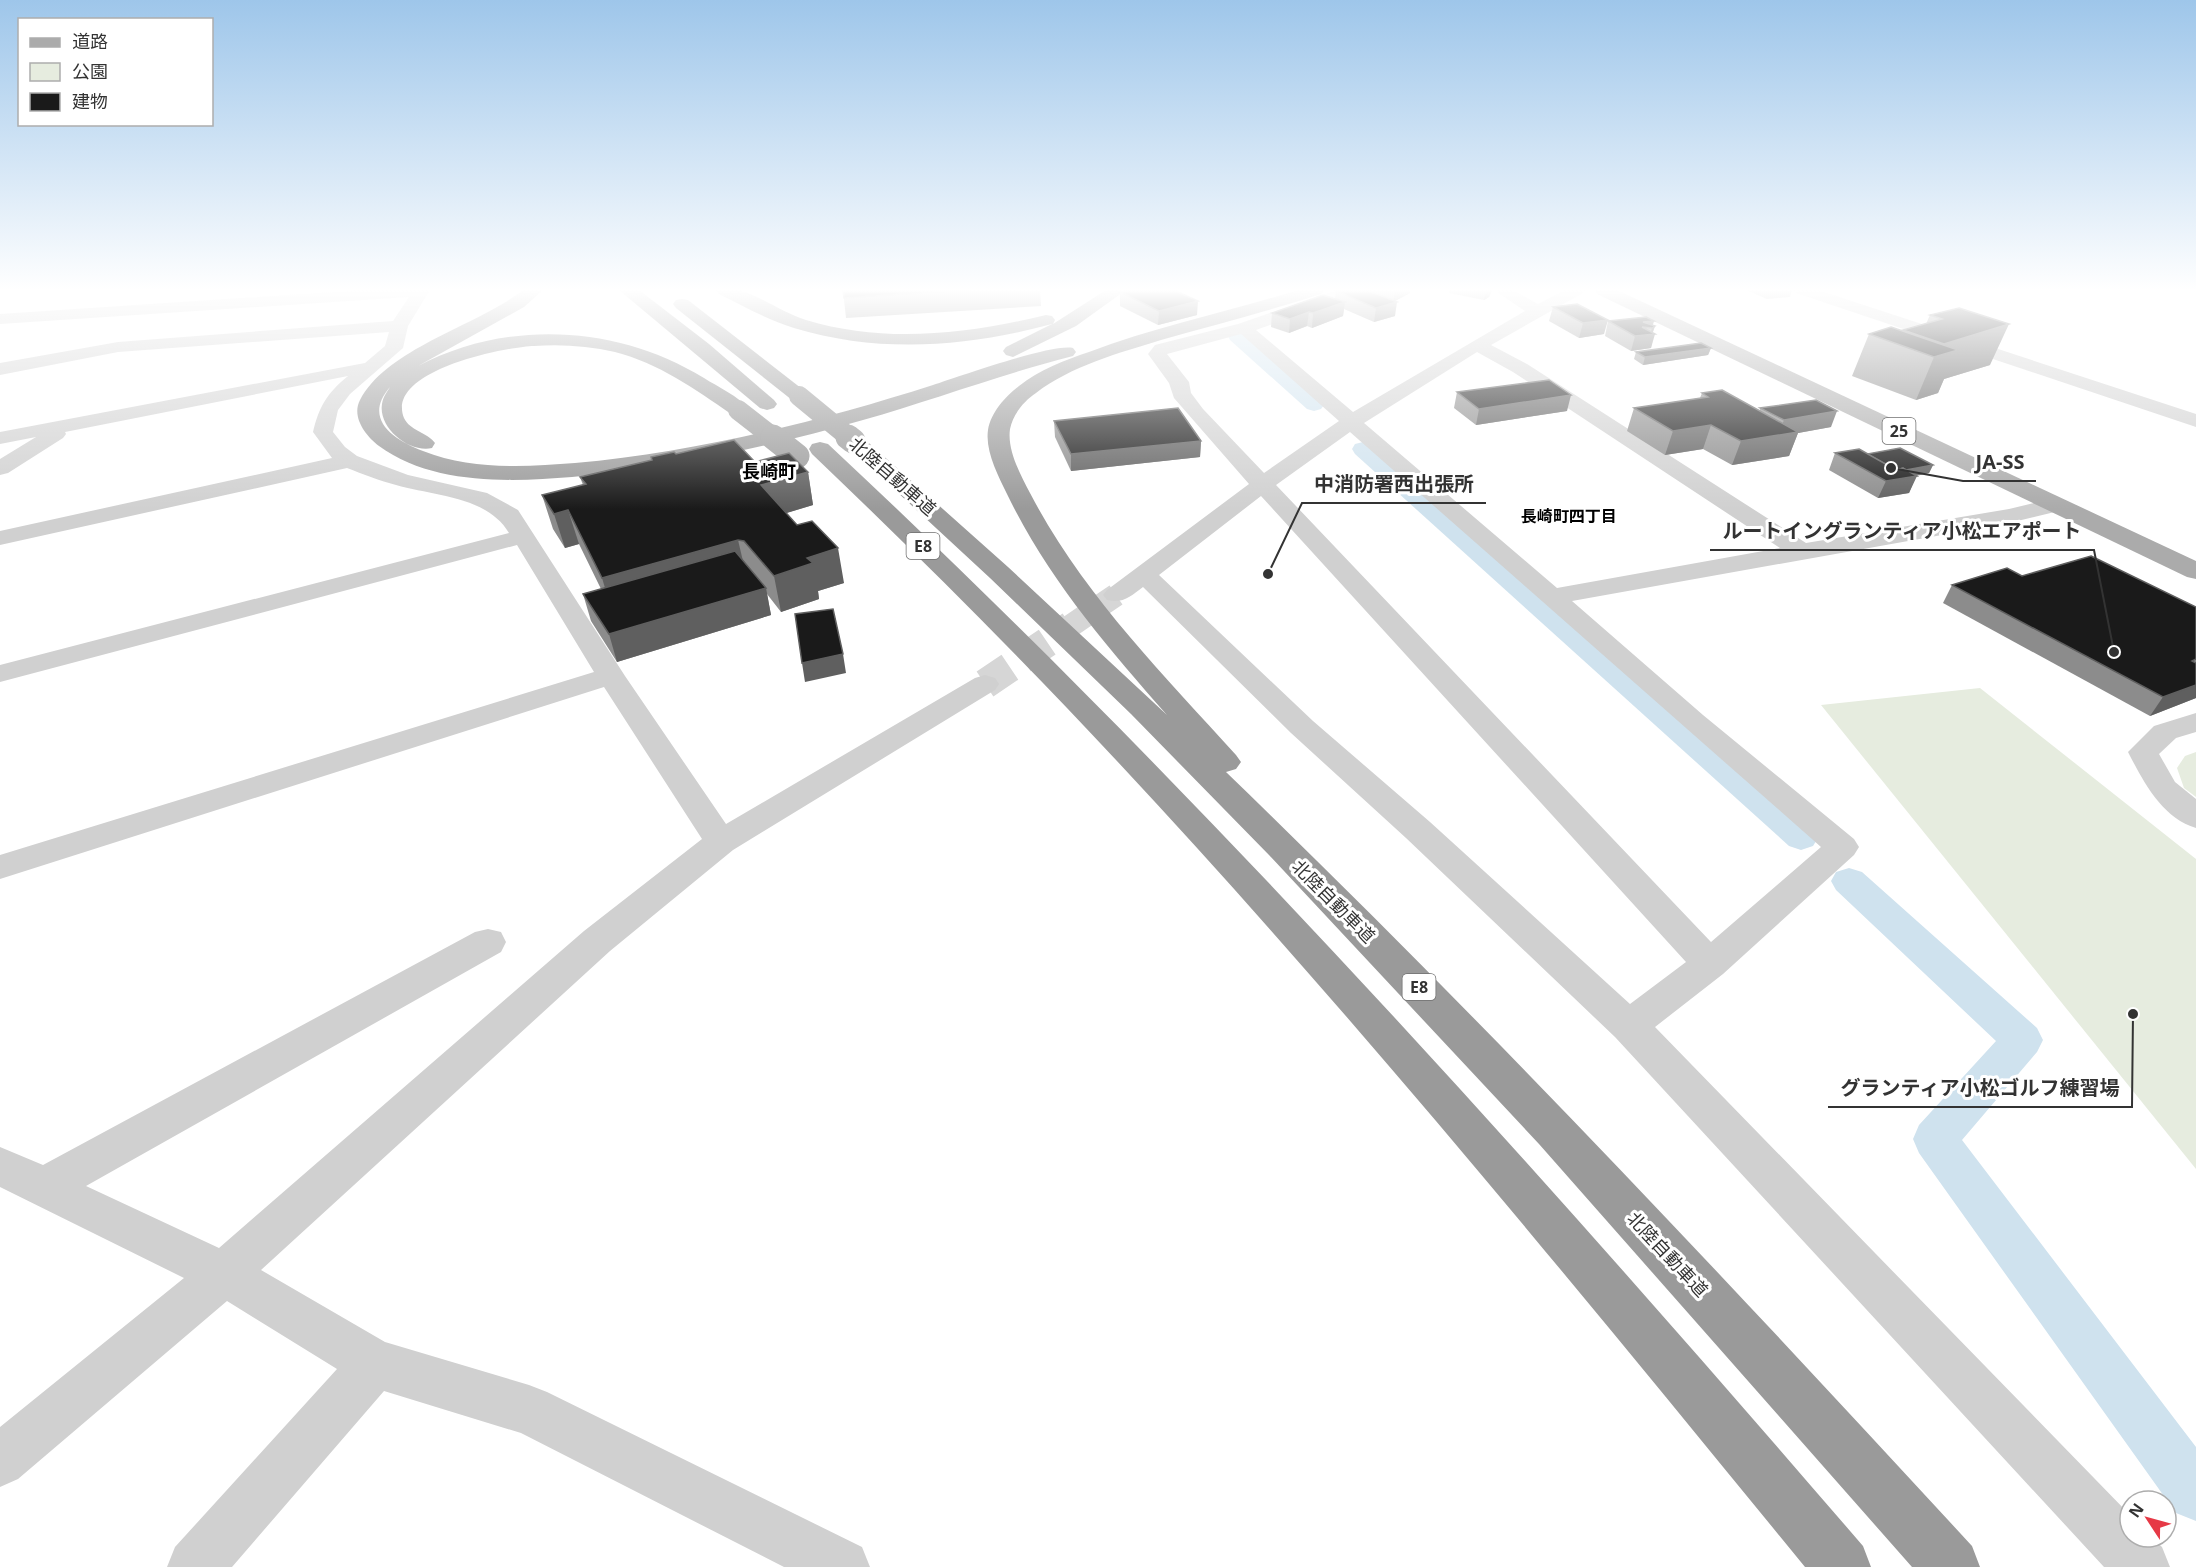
<svg xmlns="http://www.w3.org/2000/svg" width="2196" height="1567" font-family="'Open Sans','Noto Sans JP',sans-serif">
	<rect width="100%" height="100%" fill="#fff"/>
	<g fill="#e6ecdf">
		<polygon points="1980,688 2196,859 2196,1169 1821,705"/>
		<polygon points="2196,752 2196,797 2184,788 2177,768 2185,756"/>
	</g>
	<g fill="none" stroke-linecap="round" stroke-linejoin="round">
		<g fill="#cfe2ee" fill-rule="evenodd">
			<polygon points="1237,330 1244,332 1321,401 1324,405 1321,409 1314,411 1307,409 1230,340 1228,336 1230,332"/>
			<polygon points="1363,442 1371,444 1813,830 1818,838 1813,846 1801,850 1789,846 1355,454 1352,449 1355,444"/>
			<polygon points="1849,868 1862,872 2037,1028 2043,1040 2037,1052 1962,1140 2196,1447 2196,1521 2176,1513 1919,1153 1913,1139 1919,1125 1996,1041 1836,890 1831,881 1836,872"/>
		</g>
		<polyline stroke="#d6d6d6" stroke-width="23" stroke-dasharray="23 12" stroke-linecap="butt" points="1069,627 1116,595"/>
		<polyline stroke="#d6d6d6" stroke-width="30" stroke-dasharray="30 15" stroke-linecap="butt" points="985,684 1071,626"/>
		<g fill="#d0d0d0" fill-rule="evenodd">
			<path d="M363 290H430L408 326 403 348 350 394 338 410 333 432 345 447 357 456 408 475 487 493 518 510 625 676 726 824 975 678 985 675 995 678 999 684 995 690 733 850 610 951 261 1270 385 1342 529 1385 547 1392 862 1547 870 1567H784L521 1433 384 1391 232 1567H167L175 1547 337 1369 227 1301 18 1479 0 1487V1427L184 1278 0 1187V1147L43 1165 475 932 488 929 501 932 506 942 501 952 86 1186 219 1248 584 931 702 839 604 687 0 879V855L594 672 517 545 0 682V665L509 533C487 496 434 496 396 485 380 481 363 474 347 468L0 545V531L332 458 313 432C319 407 327 393 348 376L65 432 66 434 63 438 8 473 0 475V459L36 437 0 444V432L365 363 385 346 389 332 118 352 0 375V363L118 342 393 321 409 297 0 324V314Z"/>
			<path d="M1337 290H1360L1358 293 1256 330 1353 412 1525 311 1494 290H1513L1538 304 1565 290H1585L1583 293 1491 345 1527 364 1806 543 2009 509 2055 498 2063 500 2066 505 2063 510 2009 523 1572 601 1703 715 1854 839 1859 847 1854 855 1723 974 1655 1027 2130 1515V1537H2152L2162 1547 2170 1567H2104L1615 1037 1406 838 1291 733 1143 587C1131 596 1123 604 1107 600L1103 595 1107 590 1249 484 1174 398 1169 383 1148 354 1155 345 1238 324ZM1241 334 1339 421 1264 473 1203 409 1191 393 1189 382 1167 354ZM1477 352 1513 372 1780 548 1557 588 1364 423ZM1350 432 1821 847 1711 942 1276 485ZM1261 496 1686 962 1630 1004 1430 822 1313 721 1159 575Z"/>
			<polygon points="1794,290 1818,290 2196,414 2196,427 1796,293"/>
			<path d="M2196 713V732L2176 738 2159 754 2175 782 2196 799V828C2162 818 2143 781 2128 752L2154 726Z"/>
		</g>
		<polygon fill="#ababab" fill-rule="evenodd" points="1594,290 1617,290 2196,561 2196,579 2187,577 1597,294"/>
		<g fill="#9a9a9a" fill-rule="evenodd">
			<path d="M523 290H543L524 307 418 366C508 319 618 325 704 378 718 387 739 396 749 410L745 414 738 416 731 414C695 389 658 363 615 352 589 346 561 344 534 346 504 347 385 371 404 418 410 431 427 432 435 443L432 448C409 453 378 428 382 404 383 397 387 392 390 387 362 419 394 440 423 451 471 470 525 467 575 463 697 452 817 422 933 385 958 377 1053 343 1073 348L1076 352 1073 356C1002 374 933 400 863 420 768 447 671 468 572 477 510 482 432 485 379 446 366 436 351 417 360 400 387 348 477 326 523 290Z"/>
			<polygon points="619,290 639,290 709,344 774,400 777,404 774,408 767,410 760,408"/>
			<path d="M716 290C723 290 733 288 739 290 762 297 783 313 806 320 885 344 968 334 1046 315L1052 316 1055 320 1053 324 1106 290H1126L1076 326 1013 357 1006 355 1003 351 1006 347 1052 324C967 347 880 354 794 328 768 320 743 306 719 294Z"/>
			<path d="M1298 290H1324L1321 294C1268 311 1214 325 1161 340 1119 353 1071 366 1036 393 1024 401 1013 414 1010 429 1007 450 1020 474 1030 493 1082 593 1161 672 1236 755L1241 762 1236 769 1226 772C1484 1021 1729 1282 1972 1546L1980 1567H1912L1539 1144 1269 855 1131 714 990 578 842 441 845 436 853 434 861 436 1008 567 1167 715C1106 646 1047 577 1007 494 998 475 985 451 988 430 991 412 1006 396 1019 386 1039 370 1065 360 1089 352 1158 326 1228 312 1298 290Z"/>
			<polygon points="682,299 688,300 806,392 809,396 806,400 799,402 792,400 676,308 673,304 676,300"/>
			<path d="M820 442 828 444C1197 788 1534 1164 1863 1546L1871 1567H1805C1566 1275 1327 981 1067 708 984 621 899 537 812 454L809 449 812 444Z"/>
		</g>
		<g stroke="#9a9a9a" stroke-width="20">
			<polyline points="799,396 850,438"/>
			<polyline points="738,410 774,438"/>
		</g>
		<g stroke="#9a9a9a" stroke-width="25">
			<polyline points="773,437 797,456"/>
			<polyline points="848,437 853,441"/>
		</g>
	</g>
	<g fill="#8c8c8c">
		<polygon points="843,290 1040,290 1041,306 846,318"/>
		<polygon points="1370,290 1410,290 1410,293 1395,301 1395,316 1374,322 1344,309 1343,316 1312,328 1307,326 1289,333 1271,327 1272,313 1335,298 1336,291 1370,291"/>
		<polygon points="1449,290 1492,290 1489,297 1484,300 1449,293"/>
		<polygon points="1746,290 1792,290 1790,297 1767,299"/>
		<polygon points="1120,292 1197,315 1158,325 1120,306"/>
		<polygon points="1553,307 1604,334 1579,338 1549,321"/>
		<polygon points="1959,308 1990,365 1944,379 1938,393 1916,400 1852,376 1869,334 1903,331 1903,330 1926,324 1930,315"/>
		<polygon points="1608,321 1654,321 1652,325 1655,326 1653,332 1651,348 1631,351 1605,336"/>
		<polygon points="1711,348 1708,355 1643,365 1634,359 1636,352"/>
		<polygon points="1457,392 1567,411 1476,425 1454,408"/>
		<polygon points="1702,393 1760,410 1760,408 1831,427 1798,433 1789,456 1732,465 1703,449 1665,455 1627,431 1634,408 1700,398"/>
		<polygon points="1054,421 1201,441 1200,457 1071,471 1055,437"/>
		<polygon points="1835,453 1867,454 1933,465 1929,473 1916,476 1909,493 1878,498 1829,470"/>
		<polygon points="676,454 755,462 808,472 813,505 786,513 844,583 818,591 819,599 781,612 767,594 771,615 617,662 591,621 583,594 601,589 579,544 565,548 553,529 542,495 583,485 580,477 651,460 651,457"/>
		<polygon points="2022,576 2196,607 2196,698 2150,716 1943,603 1952,585"/>
	</g>
	<g fill="#5f5f5f">
		<polygon points="1395,290 1410,290 1410,293 1393,302"/>
		<polygon points="1486,290 1492,290 1489,297 1484,300"/>
		<polygon points="1198,301 1197,315 1158,325 1159,311"/>
		<polygon points="1345,302 1343,316 1312,328 1313,313"/>
		<polygon points="1397,302 1395,316 1374,322 1376,308"/>
		<polygon points="1309,312 1307,326 1289,333 1290,319"/>
		<polygon points="1608,320 1604,334 1579,338 1583,323"/>
		<polygon points="1654,321 1652,328 1642,327 1650,334 1652,328 1655,326 1652,334 1655,334 1651,348 1631,351 1635,336 1643,322"/>
		<polygon points="2009,324 1990,365 1944,379 1938,393 1916,400 1934,357 1938,356 1944,344"/>
		<polygon points="1711,348 1708,355 1643,365 1645,357"/>
		<polygon points="1571,395 1567,411 1476,425 1479,409"/>
		<polygon points="1837,411 1831,427 1798,433 1789,456 1732,465 1741,441 1778,435 1784,420"/>
		<polygon points="1711,425 1703,449 1665,455 1673,431"/>
		<polygon points="1201,441 1200,457 1071,471 1071,454"/>
		<polygon points="1933,465 1929,473 1903,478 1917,476 1909,493 1878,498 1886,481 1893,473"/>
		<polygon points="808,472 813,505 767,519 761,485"/>
		<polygon points="568,510 579,544 565,548 554,514"/>
		<polygon points="738,540 746,574 613,614 602,578"/>
		<polygon points="838,548 844,583 818,591 819,599 781,612 774,576 807,558"/>
		<polygon points="766,588 771,615 617,662 609,634"/>
		<polygon points="843,654 846,673 805,682 802,663"/>
		<polygon points="2196,685 2196,698 2150,716 2163,697"/>
	</g>
	<g fill="#1a1a1a" stroke="#5f5f5f" stroke-width="1.5">
		<polygon points="843,290 972,290 844,298"/>
		<polygon points="1130,290 1174,290 1198,301 1159,311 1120,292"/>
		<polygon points="1340,290 1367,290 1397,302 1376,308 1336,291"/>
		<polygon points="1323,295 1345,302 1313,313 1309,312 1290,319 1272,313"/>
		<polygon points="1577,304 1608,320 1583,323 1553,307"/>
		<polygon points="1959,308 2009,324 1944,344 1903,330 1942,319 1930,315"/>
		<polygon points="1646,317 1654,321 1643,322 1655,326 1652,328 1642,327 1655,334 1635,336 1608,321"/>
		<polygon points="1891,327 1958,350 1934,357 1869,334"/>
		<polygon points="1701,343 1711,348 1645,357 1636,352"/>
		<polygon points="1549,380 1571,395 1479,409 1457,392"/>
		<polygon points="1722,390 1798,432 1741,441 1711,425 1673,431 1634,408 1708,397 1702,393"/>
		<polygon points="1816,400 1837,411 1784,420 1760,408"/>
		<polygon points="1178,408 1201,441 1071,454 1054,421"/>
		<polygon points="734,440 755,462 789,453 808,472 761,485 797,525 812,521 838,548 807,558 813,563 774,576 744,541 738,540 602,578 568,510 554,514 542,495 586,484 580,477 652,460 651,457 674,452 676,454"/>
		<polygon points="1900,448 1933,465 1906,470 1903,468 1896,470 1867,454"/>
		<polygon points="1859,449 1896,470 1903,468 1917,476 1886,481 1835,453"/>
		<polygon points="735,551 766,588 609,634 583,594"/>
		<polygon points="2091,556 2196,607 2196,659 2192,661 2196,663 2196,685 2163,697 1952,585 2007,568 2022,576"/>
		<polygon points="833,609 843,654 802,663 795,614"/>
	</g>
	<linearGradient id="sky" x2="0" y2="1"><stop stop-color="#9ec6ea"/><stop offset="0.57" stop-color="#fff"/><stop offset="1" stop-color="#fff" stop-opacity="0"/></linearGradient>
	<rect width="2196" height="509" fill="url(#sky)"/>
	<g text-anchor="middle" dominant-baseline="central" stroke-width="6" stroke-linejoin="round" paint-order="stroke">
		<g fill="#fff" stroke="#707070" stroke-width="1.5">
			<rect x="1882.5" y="418" width="33" height="26" rx="4.5"/>
			<rect x="906.5" y="533" width="33" height="26" rx="4.5"/>
			<rect x="1402.5" y="974" width="33" height="26" rx="4.5"/>
		</g>
		<g font-size="16" font-weight="bold" fill="#333">
			<text x="1899" y="431">25</text>
			<text x="923" y="546">E8</text>
			<text x="1419" y="987">E8</text>
		</g>
		<g font-size="16" font-weight="bold" fill="#000" stroke="#fff">
			<text x="1569" y="516">長崎町四丁目</text>
		</g>
		<g font-size="18" font-weight="bold" fill="#000" stroke="#fff">
			<text x="769" y="471">長崎町</text>
		</g>
		<g font-size="18" fill="#333" stroke="#fff">
			<text transform="translate(893 476) rotate(41)">北陸自動車道</text>
			<text transform="translate(1334 901) rotate(45)">北陸自動車道</text>
			<text transform="translate(1668 1254) rotate(47)">北陸自動車道</text>
		</g>
	</g>
	<path fill="none" stroke="#333" stroke-width="2" d="M1891 468L1963 481H2036M1268 574L1302 503H1486M2114 652L2094 550H1710M2133 1014L2132 1107H1828"/>
	<g fill="#333" stroke="#fff" stroke-width="2">
		<circle cx="1891" cy="468" r="6"/>
		<circle cx="1268" cy="574" r="6"/>
		<circle cx="2114" cy="652" r="6"/>
		<circle cx="2133" cy="1014" r="6"/>
	</g>
	<g font-size="20" text-anchor="middle" font-weight="bold" fill="#333" stroke="#fff" stroke-width="6" stroke-linejoin="round" paint-order="stroke">
		<text x="2000" y="469">JA-SS</text>
		<text x="1394" y="491">中消防署西出張所</text>
		<text x="1902" y="538">ルートイングランティア小松エアポート</text>
		<text x="1980" y="1095">グランティア小松ゴルフ練習場</text>
	</g>
	<rect x="18" y="18" width="195" height="108" fill="#ffffff" stroke="#adadad" stroke-width="1.5"/>
	<rect x="30" y="38" width="30" height="9" fill="#ababab" stroke="#adadad" stroke-width="1.5"/>
	<text x="72" y="48" font-size="18" fill="#333333">道路</text>
	<rect x="30" y="63" width="30" height="18" fill="#e6ecdf" stroke="#adadad" stroke-width="1.5"/>
	<text x="72" y="78" font-size="18" fill="#333333">公園</text>
	<rect x="30" y="93" width="30" height="18" fill="#1a1a1a" stroke="#adadad" stroke-width="1.5"/>
	<text x="72" y="108" font-size="18" fill="#333333">建物</text>
	<g transform="translate(2148 1519) rotate(306)"><circle r="28" fill="#ffffff" stroke="#adadad" stroke-width="1.5"/>
	<path d="M0-4.5L10 22L0 15L-10 22Z" fill="#e63946"/>
	<text y="-9" font-size="16" font-weight="bold" text-anchor="middle" fill="#333333">N</text>
	</g>
</svg>
